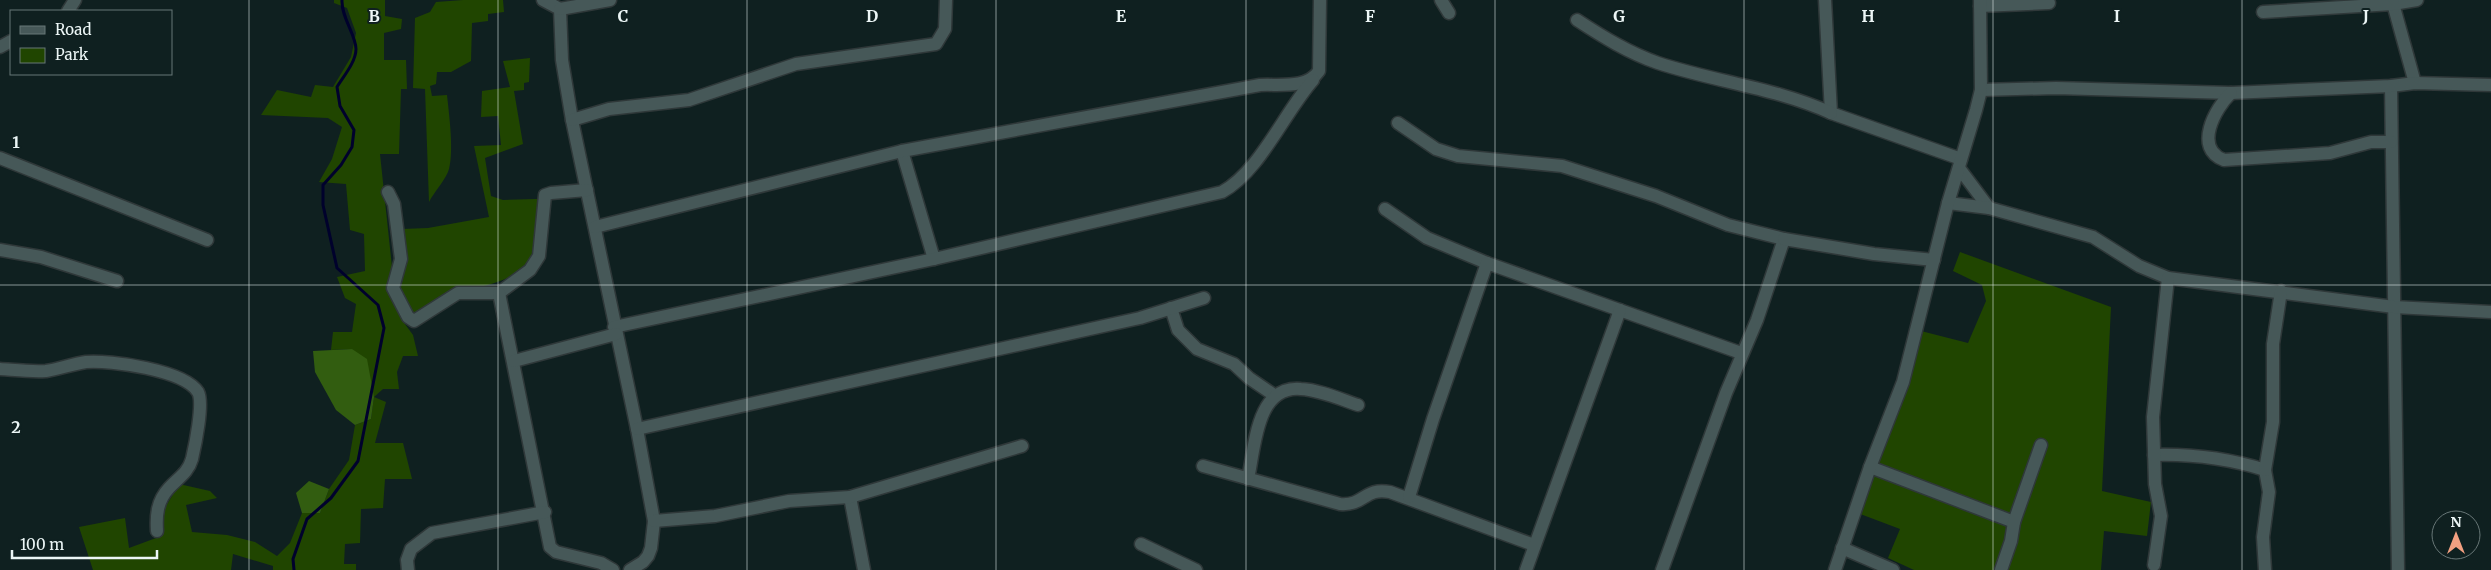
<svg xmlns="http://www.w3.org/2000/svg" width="2491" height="570" font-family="Merriweather,serif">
	<rect width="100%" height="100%" fill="#0f2020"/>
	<g fill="#204500">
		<polygon points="334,0 385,0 385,16 402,19 401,29 384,33 384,60 406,60 407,89 401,89 399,154 380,154 392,267 388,289 402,320 413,335 418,356 403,356 397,372 399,389 383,389 374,397 386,402 375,443 403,443 412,479 385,479 383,508 361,509 360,543 345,544 344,564 356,564 356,570 273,570 273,566 233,554 231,570 93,570 79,527 125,518 129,548 156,538 163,511 179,484 210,491 217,498 186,505 192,532 227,535 255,542 277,556 290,543 302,513 320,513 329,489 349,460 355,425 371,419 374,397 352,349 331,350 333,332 352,332 356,304 345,298 337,277 365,271 364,234 350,230 346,184 319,182 332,159 342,127 328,118 261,115 277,90 311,97 315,85 333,87 351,57 356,33 347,8 334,3"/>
		<path d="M463 0H503L504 12 488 14V21L472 23 471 61 451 72H437L436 84 430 86 432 96 447 95C449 114 454 150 449 169 447 178 434 192 429 202L425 89 413 88 415 18 430 12 436 2Z"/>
		<path d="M530 58 529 82 524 83V90L514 91 523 144 485 158 491 196 503 200 537 199C538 217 542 243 533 259 519 282 470 289 446 295 430 300 430 312 410 313L396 284 402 229 428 228 489 217 474 146 501 145 498 116 481 117 482 91 510 87 503 61Z"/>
		<polygon points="1960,252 2111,307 2102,491 2151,502 2147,536 2104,531 2101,570 1914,570 1888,558 1900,529 1855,512 1921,331 1968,343 1986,301 1982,285 1953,271"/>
	</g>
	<g fill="#325d10">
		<polygon points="352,349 367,359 374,397 371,419 355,425 336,410 315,372 313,351"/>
		<polygon points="309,481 329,489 320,513 302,513 296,493"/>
	</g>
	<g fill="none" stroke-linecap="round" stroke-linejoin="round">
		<path stroke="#00012c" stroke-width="3" d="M294 570 293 559 307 519 331 498 358 461 384 328 378 305 337 268 323 205V185L341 165 352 147 354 130 340 106 337 87C343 77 356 62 356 49 356 35 341 17 342 0"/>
		<defs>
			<g id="minor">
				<polyline points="543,0 560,9 562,60 572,120 637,429 654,521 651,548 648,556 643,562 630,570"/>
				<polyline points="1441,0 1449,13"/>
				<polyline points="1825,0 1831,113 1961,159"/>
				<polyline points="2392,0 2415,83"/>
				<polyline points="1980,6 2049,3"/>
				<polyline points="560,9 610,0"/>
				<polyline points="68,11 75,0"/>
				<polyline points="2263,12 2393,4 2417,0"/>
				<path d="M1577 20C1603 37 1629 53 1658 63 1716 82 1776 88 1831 113"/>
				<polyline points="0,47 11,41"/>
				<polyline points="2391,86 2398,570"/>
				<polyline points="1981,90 2056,88 2231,93 2391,86 2415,83 2491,85"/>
				<path d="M2231 93C2215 108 2193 149 2224 160L2330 153 2371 142H2391"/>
				<polyline points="572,120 609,109 689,100 796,64 936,44 945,29 946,0"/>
				<polyline points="1398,123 1436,149 1458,156 1562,166 1656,196 1728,225 1784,239 1757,320 1726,393 1662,570"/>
				<polyline points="902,151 934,259"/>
				<polyline points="0,158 207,240"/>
				<polyline points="1959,168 1989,208"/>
				<polyline points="388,192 394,204 401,259 393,288 408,317 414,321 458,293 499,293 530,270 539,256 545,195 551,193 587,190"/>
				<polyline points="1948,203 1989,208 2093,237 2139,266 2168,278 2394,307 2491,312"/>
				<polyline points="1385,209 1427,238 1487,263 1741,353"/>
				<path d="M595 227 902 151 1260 85C1280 84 1307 89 1319 71L1320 0"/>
				<polyline points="1784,239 1874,254 1934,260"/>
				<polyline points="0,250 41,257 117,281"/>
				<polyline points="499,293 550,547 556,552 601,563 613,570"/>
				<polyline points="1171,308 1178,330 1197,349 1234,364 1249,378 1274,395"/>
				<path d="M614 327 934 259 1222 192C1260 171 1284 113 1313 80"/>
				<polyline points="514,361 616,334"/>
				<path d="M0 369C15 370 31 372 46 371 59 369 72 364 86 362 111 360 184 370 198 392 204 403 195 446 192 459 188 473 178 478 169 488 157 501 156 515 157 531"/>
				<polyline points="637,429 1140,318 1204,298"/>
				<path d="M2154 455C2191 454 2230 459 2265 470L2269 492 2263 537 2265 570"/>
				<path d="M1203 466 1340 504C1365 506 1364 487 1390 492L1534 545"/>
				<polyline points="1870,467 2014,522"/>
				<polyline points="2265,470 2273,422 2273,344 2281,291"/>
				<path d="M1248 479C1255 447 1256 385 1301 389 1320 390 1340 399 1358 405"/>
				<polyline points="850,497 864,570"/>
				<polyline points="1409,497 1433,419 1487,263"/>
				<polyline points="654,521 715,516 789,501 850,497 1022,446"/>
				<polyline points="1141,544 1196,570"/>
				<polyline points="1842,548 1893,570"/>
				<polyline points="2154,565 2161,516 2155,484 2153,417 2168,278"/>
				<polyline points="408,570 407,560 411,549 432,533 545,512"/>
				<polyline points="1526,570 1620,310"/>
				<polyline points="1835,570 1870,467 1903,382 1948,203 1976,110 1981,90 1980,0"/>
				<polyline points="2001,570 2011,541 2014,522 2041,445"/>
			</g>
		</defs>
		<use href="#minor" stroke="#2f3839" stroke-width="15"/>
		<use href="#minor" stroke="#465858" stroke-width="12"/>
	</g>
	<path fill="none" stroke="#ecf6f6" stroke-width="1" stroke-opacity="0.55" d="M249 0V570M498 0V570M747 0V570M996 0V570M1246 0V570M1495 0V570M1744 0V570M1993 0V570M2242 0V570M0 285H2491"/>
	<g font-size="16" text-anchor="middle" font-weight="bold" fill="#ecf6f6" stroke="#0f2020" stroke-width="4" stroke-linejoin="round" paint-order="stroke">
		<text x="374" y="22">B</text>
		<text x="623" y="22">C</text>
		<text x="872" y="22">D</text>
		<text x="1121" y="22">E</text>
		<text x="1370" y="22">F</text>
		<text x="1619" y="22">G</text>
		<text x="1868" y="22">H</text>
		<text x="2117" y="22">I</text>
		<text x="2366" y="22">J</text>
		<text x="16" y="148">1</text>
		<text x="16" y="433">2</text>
	</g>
	<rect x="10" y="10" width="162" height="65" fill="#0f2020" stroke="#677676"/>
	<rect x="20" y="26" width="25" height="8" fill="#465858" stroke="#677676"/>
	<text x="55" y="35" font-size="15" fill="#ecf6f6">Road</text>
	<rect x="20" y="48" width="25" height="15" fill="#204500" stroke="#677676"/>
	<text x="55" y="60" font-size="15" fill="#ecf6f6">Park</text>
	<g transform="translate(2456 535)"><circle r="24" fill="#0f2020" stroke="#677676"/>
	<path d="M0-4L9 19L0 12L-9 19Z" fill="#f2a081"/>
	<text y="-8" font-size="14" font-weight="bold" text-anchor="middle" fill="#ecf6f6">N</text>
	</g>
	<path d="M12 550v8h145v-8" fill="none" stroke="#ecf6f6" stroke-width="2.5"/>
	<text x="20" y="550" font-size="15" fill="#ecf6f6" stroke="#0f2020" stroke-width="4" paint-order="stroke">100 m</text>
</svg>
